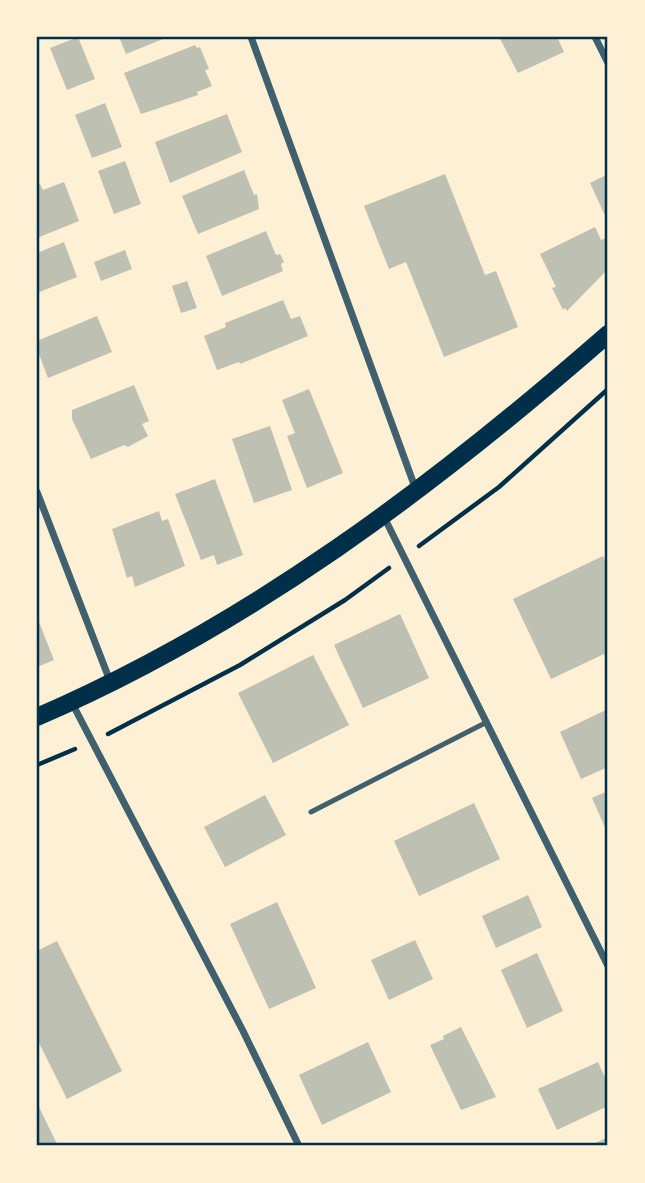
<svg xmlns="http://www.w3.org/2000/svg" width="645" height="1183" font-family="Cabin,sans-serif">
	<rect width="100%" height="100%" fill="#fdf0d5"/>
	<g fill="#bec0b2">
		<polygon points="78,37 95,79 67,90 50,48"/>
		<polygon points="119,37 168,37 126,54"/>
		<polygon points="499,37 557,37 564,52 518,73"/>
		<polygon points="195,45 197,48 200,47 209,69 205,70 212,86 197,92 198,95 141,114 124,73"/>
		<polygon points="105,103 122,147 92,158 75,115"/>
		<polygon points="227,114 242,152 170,183 155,142"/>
		<polygon points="125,161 141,204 114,214 98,171"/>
		<polygon points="244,170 254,195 257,194 259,209 198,234 182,196"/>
		<polygon points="445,174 485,275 496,271 518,327 444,357 406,262 389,269 364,206"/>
		<polygon points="608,174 608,222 590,183"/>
		<polygon points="64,182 79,221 37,238 37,186 40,184 43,190"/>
		<polygon points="595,227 601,240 606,238 608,242 608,269 567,311 565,308 563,310 552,288 556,287 540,254"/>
		<polygon points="266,231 276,255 280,254 284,262 281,264 283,271 222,296 206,256"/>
		<polygon points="64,242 77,277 37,293 37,253"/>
		<polygon points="125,250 132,269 101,281 94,262"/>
		<polygon points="187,281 197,308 181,313 172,286"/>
		<polygon points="283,300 291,319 300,316 308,336 240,364 239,362 217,370 204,336 226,327 225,323"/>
		<polygon points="97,316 112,352 48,378 37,349 37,341"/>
		<polygon points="134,385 149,421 142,424 148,436 128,447 124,445 91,459 72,419 72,410"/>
		<polygon points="309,389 343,473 307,488 287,436 295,433 282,400"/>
		<polygon points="270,426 292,490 254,503 232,439"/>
		<polygon points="215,479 243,555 217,565 214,555 201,560 175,494"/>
		<polygon points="159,511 162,521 168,519 185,566 135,587 132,576 127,578 112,529"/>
		<polygon points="603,556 608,566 608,664 604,654 551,679 513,599"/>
		<polygon points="400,614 429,678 363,708 334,645"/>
		<polygon points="37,617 54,660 37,667"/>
		<polygon points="313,655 349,725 273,763 238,693"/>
		<polygon points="608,709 608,767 581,779 560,732"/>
		<polygon points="608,791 608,834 592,798"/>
		<polygon points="265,795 286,835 225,867 204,827"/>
		<polygon points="474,803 500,859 419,896 394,841"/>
		<polygon points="528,895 542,927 496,948 482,916"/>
		<polygon points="277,902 316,988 269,1009 230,924"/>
		<polygon points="415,940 433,979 389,1000 371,960"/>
		<polygon points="57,941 122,1071 67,1099 37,1039 37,951"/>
		<polygon points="537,953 563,1011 527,1028 501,970"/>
		<polygon points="461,1027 496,1097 461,1110 430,1045 444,1039 443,1036"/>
		<polygon points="368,1042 391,1092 322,1125 299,1075"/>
		<polygon points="598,1062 608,1084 608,1106 557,1130 538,1089"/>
		<polygon points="37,1103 58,1146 37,1146"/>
		<polygon points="608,1137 608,1146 589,1146"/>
	</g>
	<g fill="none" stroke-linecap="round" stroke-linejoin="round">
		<g stroke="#003049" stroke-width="4.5">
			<polyline points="419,546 499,487 608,389"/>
			<polyline points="108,734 240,665 345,600 389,568"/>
			<polyline points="37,765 75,749"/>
		</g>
		<polyline stroke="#3f606c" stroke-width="5" points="311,812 487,722"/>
		<g stroke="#3f606c" stroke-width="7">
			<polyline points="251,37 416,490"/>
			<polyline points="595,37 608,63"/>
			<polyline points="37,492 110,681"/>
			<polyline points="384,517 608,966"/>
			<polyline points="72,703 243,1031 299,1146"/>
		</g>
		<path stroke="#003049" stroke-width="18" d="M37 717C250 625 434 486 608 334"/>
	</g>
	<rect width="645" height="1183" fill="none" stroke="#fdf0d5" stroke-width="77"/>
	<rect x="38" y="38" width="568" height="1106" fill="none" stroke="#003049" stroke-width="2.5"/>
</svg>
